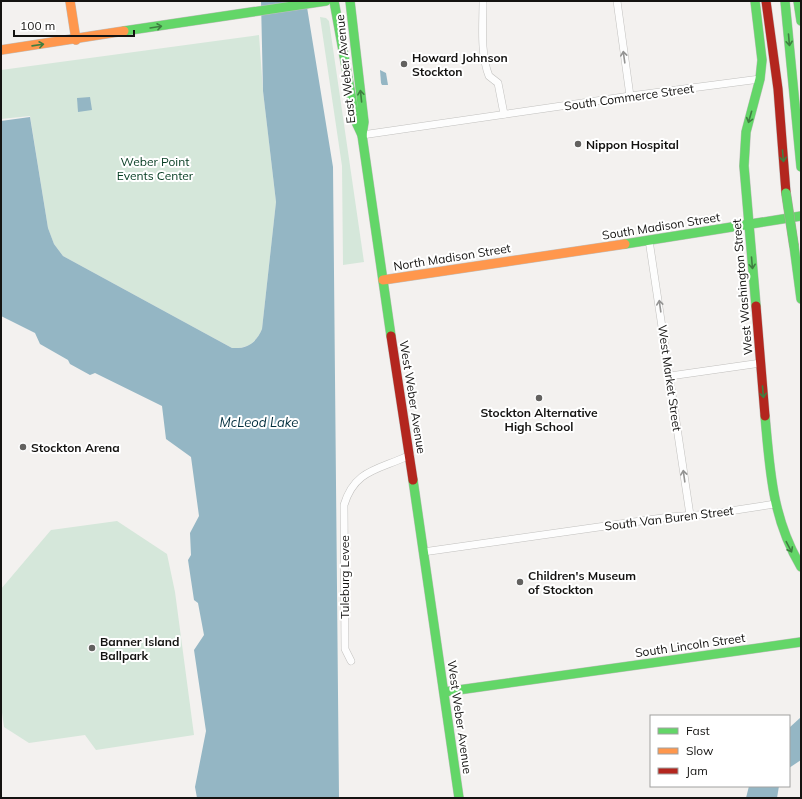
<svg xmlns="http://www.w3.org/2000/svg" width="802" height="799" font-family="Mulish,sans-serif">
	<rect width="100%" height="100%" fill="#f3f1ef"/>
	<g fill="#d5e7da">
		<polygon points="320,17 326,18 329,21 364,262 343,265 342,166"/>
		<path d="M259 35 263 91 276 202 262 329C256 343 248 349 232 348L63 256 54 244 48 228 30 116 1 119V70Z"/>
		<polygon points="117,521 167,554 175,592 194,735 96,750 85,735 29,743 4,727 1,705 1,589 51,530"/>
	</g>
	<g fill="#94b6c4">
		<path d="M261 1H306L333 167 339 798H197L195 787 206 731 194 650 204 635 198 603 194 600 188 560 191 555 190 533 199 516 191 457 166 439 162 406 95 373 90 375 70 364 68 360 40 344 35 333 1 316V121L30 117 48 228 54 244 63 256 232 348C247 349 256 343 262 329L276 202 263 91Z"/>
		<polygon points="380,70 386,73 388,85 382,85 381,83"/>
		<polygon points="90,97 92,110 78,112 77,98"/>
		<polygon points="801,717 801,760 789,768 789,728"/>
		<polygon points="749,786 779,786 777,798 746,798"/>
	</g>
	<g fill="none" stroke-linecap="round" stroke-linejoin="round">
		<defs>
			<g id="street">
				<path d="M483 1C483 25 480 53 489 76L498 83 504 114"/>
				<polyline points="617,1 630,96"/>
				<polyline points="362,135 630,96 760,79"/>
				<polyline points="649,240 690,515"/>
				<polyline points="670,376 761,363"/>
				<polyline points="423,552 669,517 710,514 775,504"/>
				<path d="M351 661 345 649 344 505C355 469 379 470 410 455"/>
			</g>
			<g id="fast">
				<polyline points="334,1 356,122 362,135 391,336"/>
				<polyline points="350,1 364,122 362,135"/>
				<polyline points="755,1 762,60 760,79 746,132 744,166 756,306"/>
				<polyline points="785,1 801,167"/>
				<polyline points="798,1 801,21"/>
				<polyline points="124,31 326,1"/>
				<polyline points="625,244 801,216"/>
				<polyline points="794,246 801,299"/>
				<path d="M765 416C770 471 772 518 801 567"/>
				<polyline points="413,480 459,798"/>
				<polyline points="444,692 801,642"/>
			</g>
			<g id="slow">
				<polyline points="70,1 76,40"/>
				<polyline points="1,50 124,31"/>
				<polyline points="383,280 625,244"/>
			</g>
			<g id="jam">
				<polyline points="766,1 778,89 786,193"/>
				<polyline points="756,306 765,416"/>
				<polyline points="391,336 413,480"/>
			</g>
		</defs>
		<use href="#street" stroke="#c1c0be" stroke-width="8"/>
		<use href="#fast" stroke="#c1c0be" stroke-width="10"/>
		<use href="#slow" stroke="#c1c0be" stroke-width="10"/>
		<use href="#jam" stroke="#c1c0be" stroke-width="10"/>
		<use href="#street" stroke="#fdfdfd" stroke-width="7"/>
		<use href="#fast" stroke="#63d668" stroke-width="9"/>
		<use href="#slow" stroke="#ff974d" stroke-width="9"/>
		<use href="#jam" stroke="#b3261e" stroke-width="9"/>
		<defs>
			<polyline id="fast-bridge" points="786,193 794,246"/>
		</defs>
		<use href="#fast-bridge" stroke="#b3a19f" stroke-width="10" stroke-linecap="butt"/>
		<use href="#fast-bridge" stroke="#63d668" stroke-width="9"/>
	</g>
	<defs><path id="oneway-shaft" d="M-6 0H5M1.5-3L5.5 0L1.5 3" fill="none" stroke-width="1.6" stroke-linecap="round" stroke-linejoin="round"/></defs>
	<g stroke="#3f7e41">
		<use href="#oneway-shaft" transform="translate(156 27) rotate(-9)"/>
		<use href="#oneway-shaft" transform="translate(789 40) rotate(85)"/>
		<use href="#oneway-shaft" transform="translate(38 45) rotate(-8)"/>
		<use href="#oneway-shaft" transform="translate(361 96) rotate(-96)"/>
		<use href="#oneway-shaft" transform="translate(750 117) rotate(106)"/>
		<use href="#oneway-shaft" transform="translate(783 156) rotate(85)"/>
		<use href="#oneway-shaft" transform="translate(752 263) rotate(85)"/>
		<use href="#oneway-shaft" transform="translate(763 392) rotate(85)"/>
		<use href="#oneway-shaft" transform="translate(789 547) rotate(62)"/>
	</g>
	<g stroke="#949493">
		<use href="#oneway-shaft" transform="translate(624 57) rotate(-98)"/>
		<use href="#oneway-shaft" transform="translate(660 306) rotate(-98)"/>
		<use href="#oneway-shaft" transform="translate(684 476) rotate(-98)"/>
	</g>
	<g fill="#62615f" stroke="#fff" stroke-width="1.5">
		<circle cx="404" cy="64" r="4"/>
		<circle cx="578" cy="144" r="4"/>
		<circle cx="539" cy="398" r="4"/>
		<circle cx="23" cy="447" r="4"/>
		<circle cx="520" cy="582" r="4"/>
		<circle cx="92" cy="648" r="4"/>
	</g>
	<g text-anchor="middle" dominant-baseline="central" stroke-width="4" stroke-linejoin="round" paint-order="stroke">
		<g font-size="12" font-weight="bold" fill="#141311" stroke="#fff" text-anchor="start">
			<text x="412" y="57">Howard Johnson<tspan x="412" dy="14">Stockton</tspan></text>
			<text x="586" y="144">Nippon Hospital</text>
			<text x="539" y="412" text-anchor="middle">Stockton Alternative<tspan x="539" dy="14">High School</tspan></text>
			<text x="31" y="447">Stockton Arena</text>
			<text x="528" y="575">Children's Museum<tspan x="528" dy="14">of Stockton</tspan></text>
			<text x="100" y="641">Banner Island<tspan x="100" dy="14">Ballpark</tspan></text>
		</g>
		<g font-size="12" fill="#141311" stroke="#fff">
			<text transform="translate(345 69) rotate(-96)">East Weber Avenue</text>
			<text transform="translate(629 97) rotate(-8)">South Commerce Street</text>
			<text transform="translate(661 226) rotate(-9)">South Madison Street</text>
			<text transform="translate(452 257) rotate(-9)">North Madison Street</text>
			<text transform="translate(742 287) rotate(-95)">West Washington Street</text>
			<text transform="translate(670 378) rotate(82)">West Market Street</text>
			<text transform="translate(413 397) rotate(81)">West Weber Avenue</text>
			<text transform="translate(669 518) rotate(-7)">South Van Buren Street</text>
			<text transform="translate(344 577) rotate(-90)">Tuleburg Levee</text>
			<text transform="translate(690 645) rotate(-8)">South Lincoln Street</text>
			<text transform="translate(460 717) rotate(82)">West Weber Avenue</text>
		</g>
		<g font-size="12" fill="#023a1f" stroke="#fff">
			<text x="155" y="161">Weber Point<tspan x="155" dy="14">Events Center</tspan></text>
		</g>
		<g font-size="13" font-style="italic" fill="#002e3d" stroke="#fff">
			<text x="259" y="422">McLeod Lake</text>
		</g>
	</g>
	<rect width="802" height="799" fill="none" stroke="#141311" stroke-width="4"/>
	<rect x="650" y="715" width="140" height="72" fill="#ffffff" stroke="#a1a1a0"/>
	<rect x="658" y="728" width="20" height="6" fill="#63d668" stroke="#a1a1a0"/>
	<text x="686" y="735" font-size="12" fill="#141311">Fast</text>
	<rect x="658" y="748" width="20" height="6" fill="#ff974d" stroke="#a1a1a0"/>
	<text x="686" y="755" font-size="12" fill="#141311">Slow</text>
	<rect x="658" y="768" width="20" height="6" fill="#b3261e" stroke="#a1a1a0"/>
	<text x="686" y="775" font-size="12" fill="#141311">Jam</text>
	<path d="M14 30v6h120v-6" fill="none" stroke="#141311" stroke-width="2"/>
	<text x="20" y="30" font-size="12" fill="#141311" stroke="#ffffff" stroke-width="3" paint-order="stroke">100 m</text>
</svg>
